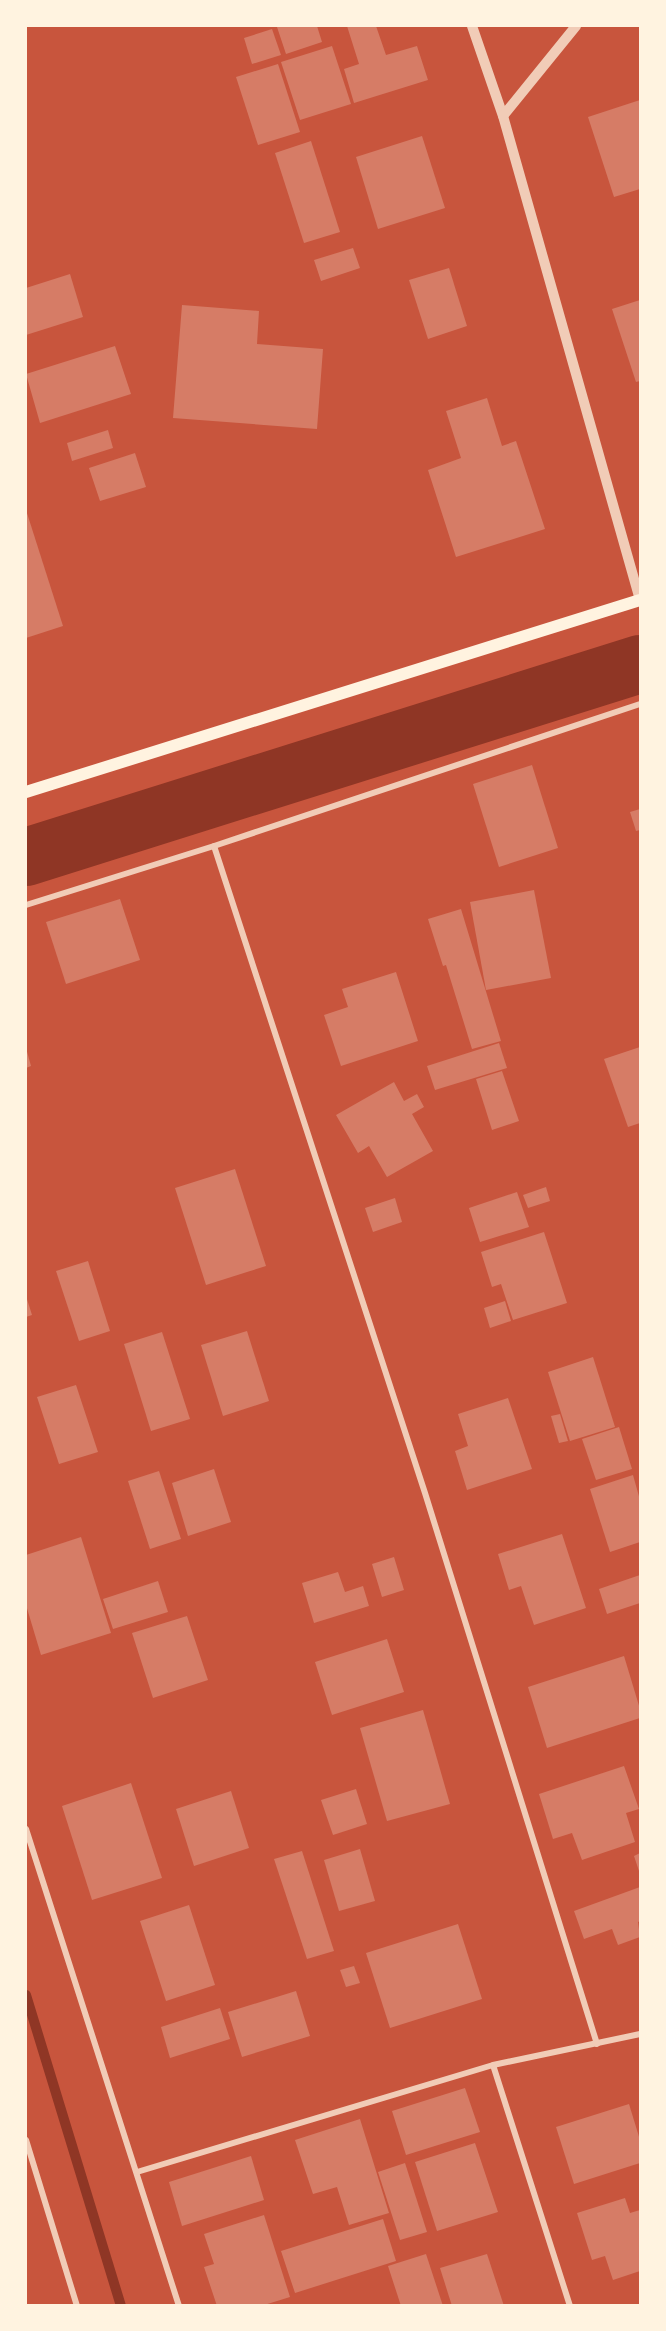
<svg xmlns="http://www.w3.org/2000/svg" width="666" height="2331" font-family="'Times New Roman',serif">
	<rect width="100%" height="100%" fill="#c8553d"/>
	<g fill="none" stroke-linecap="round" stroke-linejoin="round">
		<polyline stroke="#8f3625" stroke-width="10" points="26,1995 121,2306"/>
		<polyline stroke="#8f3625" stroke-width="58" points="26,857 640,664"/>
	</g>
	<g fill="#d67c66">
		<polygon points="281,26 317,26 322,42 286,54 277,27"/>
		<polygon points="347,26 376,26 386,55 417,46 428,80 354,103 344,69 359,64"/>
		<polygon points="272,29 281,55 252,64 244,38"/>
		<polygon points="332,46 351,104 300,120 281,62"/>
		<polygon points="278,64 300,132 258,145 236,77"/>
		<polygon points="640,100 640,189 614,197 588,117"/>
		<polygon points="422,136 445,208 378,229 356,157"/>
		<polygon points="311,141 340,232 304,243 275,153"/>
		<polygon points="353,248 360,268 321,281 314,260"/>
		<polygon points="449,268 467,326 428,339 409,280"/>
		<polygon points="70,274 83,317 26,335 26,288"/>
		<polygon points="640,300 640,381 636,382 612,309"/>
		<polygon points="182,305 259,311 257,344 323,349 317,429 173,418"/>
		<polygon points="115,346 131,394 40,423 26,374"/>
		<polygon points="487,398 502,446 516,441 545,529 456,557 428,470 461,458 446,411"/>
		<polygon points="108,430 113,448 72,461 67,443"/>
		<polygon points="135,453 146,487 100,501 89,468"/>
		<polygon points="26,510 63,626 26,638"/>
		<polygon points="532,765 558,848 499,867 473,784"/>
		<polygon points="640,809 640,830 636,831 630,812"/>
		<polygon points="534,890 551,978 486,990 470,902"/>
		<polygon points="120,899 140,960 66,984 46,922"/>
		<polygon points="461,909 501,1041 472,1049 446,965 443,966 428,919"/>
		<polygon points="396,972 418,1041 341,1066 324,1015 348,1007 342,989"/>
		<polygon points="499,1043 507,1068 435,1090 427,1066"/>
		<polygon points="640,1047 640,1123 628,1127 604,1059"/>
		<polygon points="26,1048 31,1066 26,1068"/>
		<polygon points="502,1071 519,1121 492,1130 476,1079"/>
		<polygon points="394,1082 404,1101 417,1094 424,1107 412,1114 433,1151 387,1177 369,1146 358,1153 336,1115"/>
		<polygon points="235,1169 266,1266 206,1285 175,1188"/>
		<polygon points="546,1187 550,1201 528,1208 523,1195"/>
		<polygon points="517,1192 529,1227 480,1242 469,1208"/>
		<polygon points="395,1198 402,1222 373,1232 365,1208"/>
		<polygon points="544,1232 567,1303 513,1320 501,1284 492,1287 481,1252"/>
		<polygon points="88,1261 110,1331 79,1341 56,1271"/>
		<polygon points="26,1296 32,1315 26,1317"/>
		<polygon points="505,1301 511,1321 490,1328 484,1308"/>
		<polygon points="247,1331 269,1401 223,1416 201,1345"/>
		<polygon points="162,1332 190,1419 151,1431 124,1344"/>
		<polygon points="593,1357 615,1427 570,1441 548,1372"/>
		<polygon points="76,1385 98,1452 59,1464 37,1397"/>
		<polygon points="508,1398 532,1469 467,1490 455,1451 468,1446 458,1414"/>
		<polygon points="560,1414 568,1441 559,1443 551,1416"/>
		<polygon points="619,1427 632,1469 596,1480 582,1439"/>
		<polygon points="214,1469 231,1522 188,1536 172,1483"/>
		<polygon points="159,1471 181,1539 150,1549 128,1481"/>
		<polygon points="633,1475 640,1500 640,1542 610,1552 590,1489"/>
		<polygon points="562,1534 586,1608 534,1625 521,1586 509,1590 498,1554"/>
		<polygon points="81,1537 111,1633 41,1655 26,1605 26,1555"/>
		<polygon points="394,1557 404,1590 382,1597 372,1564"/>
		<polygon points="338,1572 345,1592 363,1586 369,1606 314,1623 302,1583"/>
		<polygon points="640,1575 640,1603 607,1614 599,1589"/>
		<polygon points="158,1581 168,1612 113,1629 103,1599"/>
		<polygon points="187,1616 208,1680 153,1698 132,1633"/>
		<polygon points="387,1639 404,1692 332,1715 315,1662"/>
		<polygon points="624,1656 640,1709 640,1718 547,1748 528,1687"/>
		<polygon points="423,1710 450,1804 387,1821 360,1728"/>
		<polygon points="624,1766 639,1809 626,1813 635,1842 582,1860 572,1833 553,1839 539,1794"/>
		<polygon points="131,1783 162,1878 92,1900 62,1806"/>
		<polygon points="356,1789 367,1824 333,1835 321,1800"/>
		<polygon points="231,1791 249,1848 194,1866 176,1809"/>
		<polygon points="360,1849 375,1901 339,1911 324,1860"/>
		<polygon points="302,1851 334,1951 307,1959 274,1859"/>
		<polygon points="640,1853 640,1874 634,1856"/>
		<polygon points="640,1887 640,1921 638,1922 640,1937 618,1945 612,1929 584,1939 574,1911"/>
		<polygon points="189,1905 215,1985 166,2001 140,1921"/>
		<polygon points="458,1924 482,1999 390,2028 366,1953"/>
		<polygon points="354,1966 360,1983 346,1987 340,1970"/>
		<polygon points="296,1991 310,2036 242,2057 228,2012"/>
		<polygon points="220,2008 230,2039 170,2058 161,2027"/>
		<polygon points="465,2088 480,2132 406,2155 392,2111"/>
		<polygon points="629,2104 640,2140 640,2163 574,2184 556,2127"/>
		<polygon points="360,2119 389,2213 349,2225 337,2187 313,2194 295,2140"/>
		<polygon points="475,2143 498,2212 437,2231 415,2162"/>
		<polygon points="251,2156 264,2200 182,2226 169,2182"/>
		<polygon points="405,2163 427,2232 400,2240 378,2172"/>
		<polygon points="625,2198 630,2213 640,2210 640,2271 613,2280 605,2256 592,2260 577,2213"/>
		<polygon points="264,2215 290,2297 261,2306 217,2306 204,2267 214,2264 204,2234"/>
		<polygon points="383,2219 396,2261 295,2293 281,2251"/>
		<polygon points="426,2254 443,2306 401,2306 388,2266"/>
		<polygon points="487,2254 504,2306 452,2306 440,2268"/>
	</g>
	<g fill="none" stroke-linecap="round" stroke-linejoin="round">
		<g stroke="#f1ccb7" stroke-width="6">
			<polyline points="214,846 425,1493 597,2044"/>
			<polyline points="26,905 214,846 640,704"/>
			<polyline points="26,1829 179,2306"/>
			<polyline points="493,2065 570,2306"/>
			<polyline points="26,2140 77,2306"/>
			<polyline points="137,2172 493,2065 640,2034"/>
		</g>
		<g stroke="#f1ccb7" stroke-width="10">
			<polyline points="472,26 503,116 640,600"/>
			<polyline points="503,116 576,26"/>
		</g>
		<polyline stroke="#fff3e0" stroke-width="12" points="26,792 640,600"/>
	</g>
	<rect width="666" height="2331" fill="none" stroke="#fff3e0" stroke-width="54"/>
</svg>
